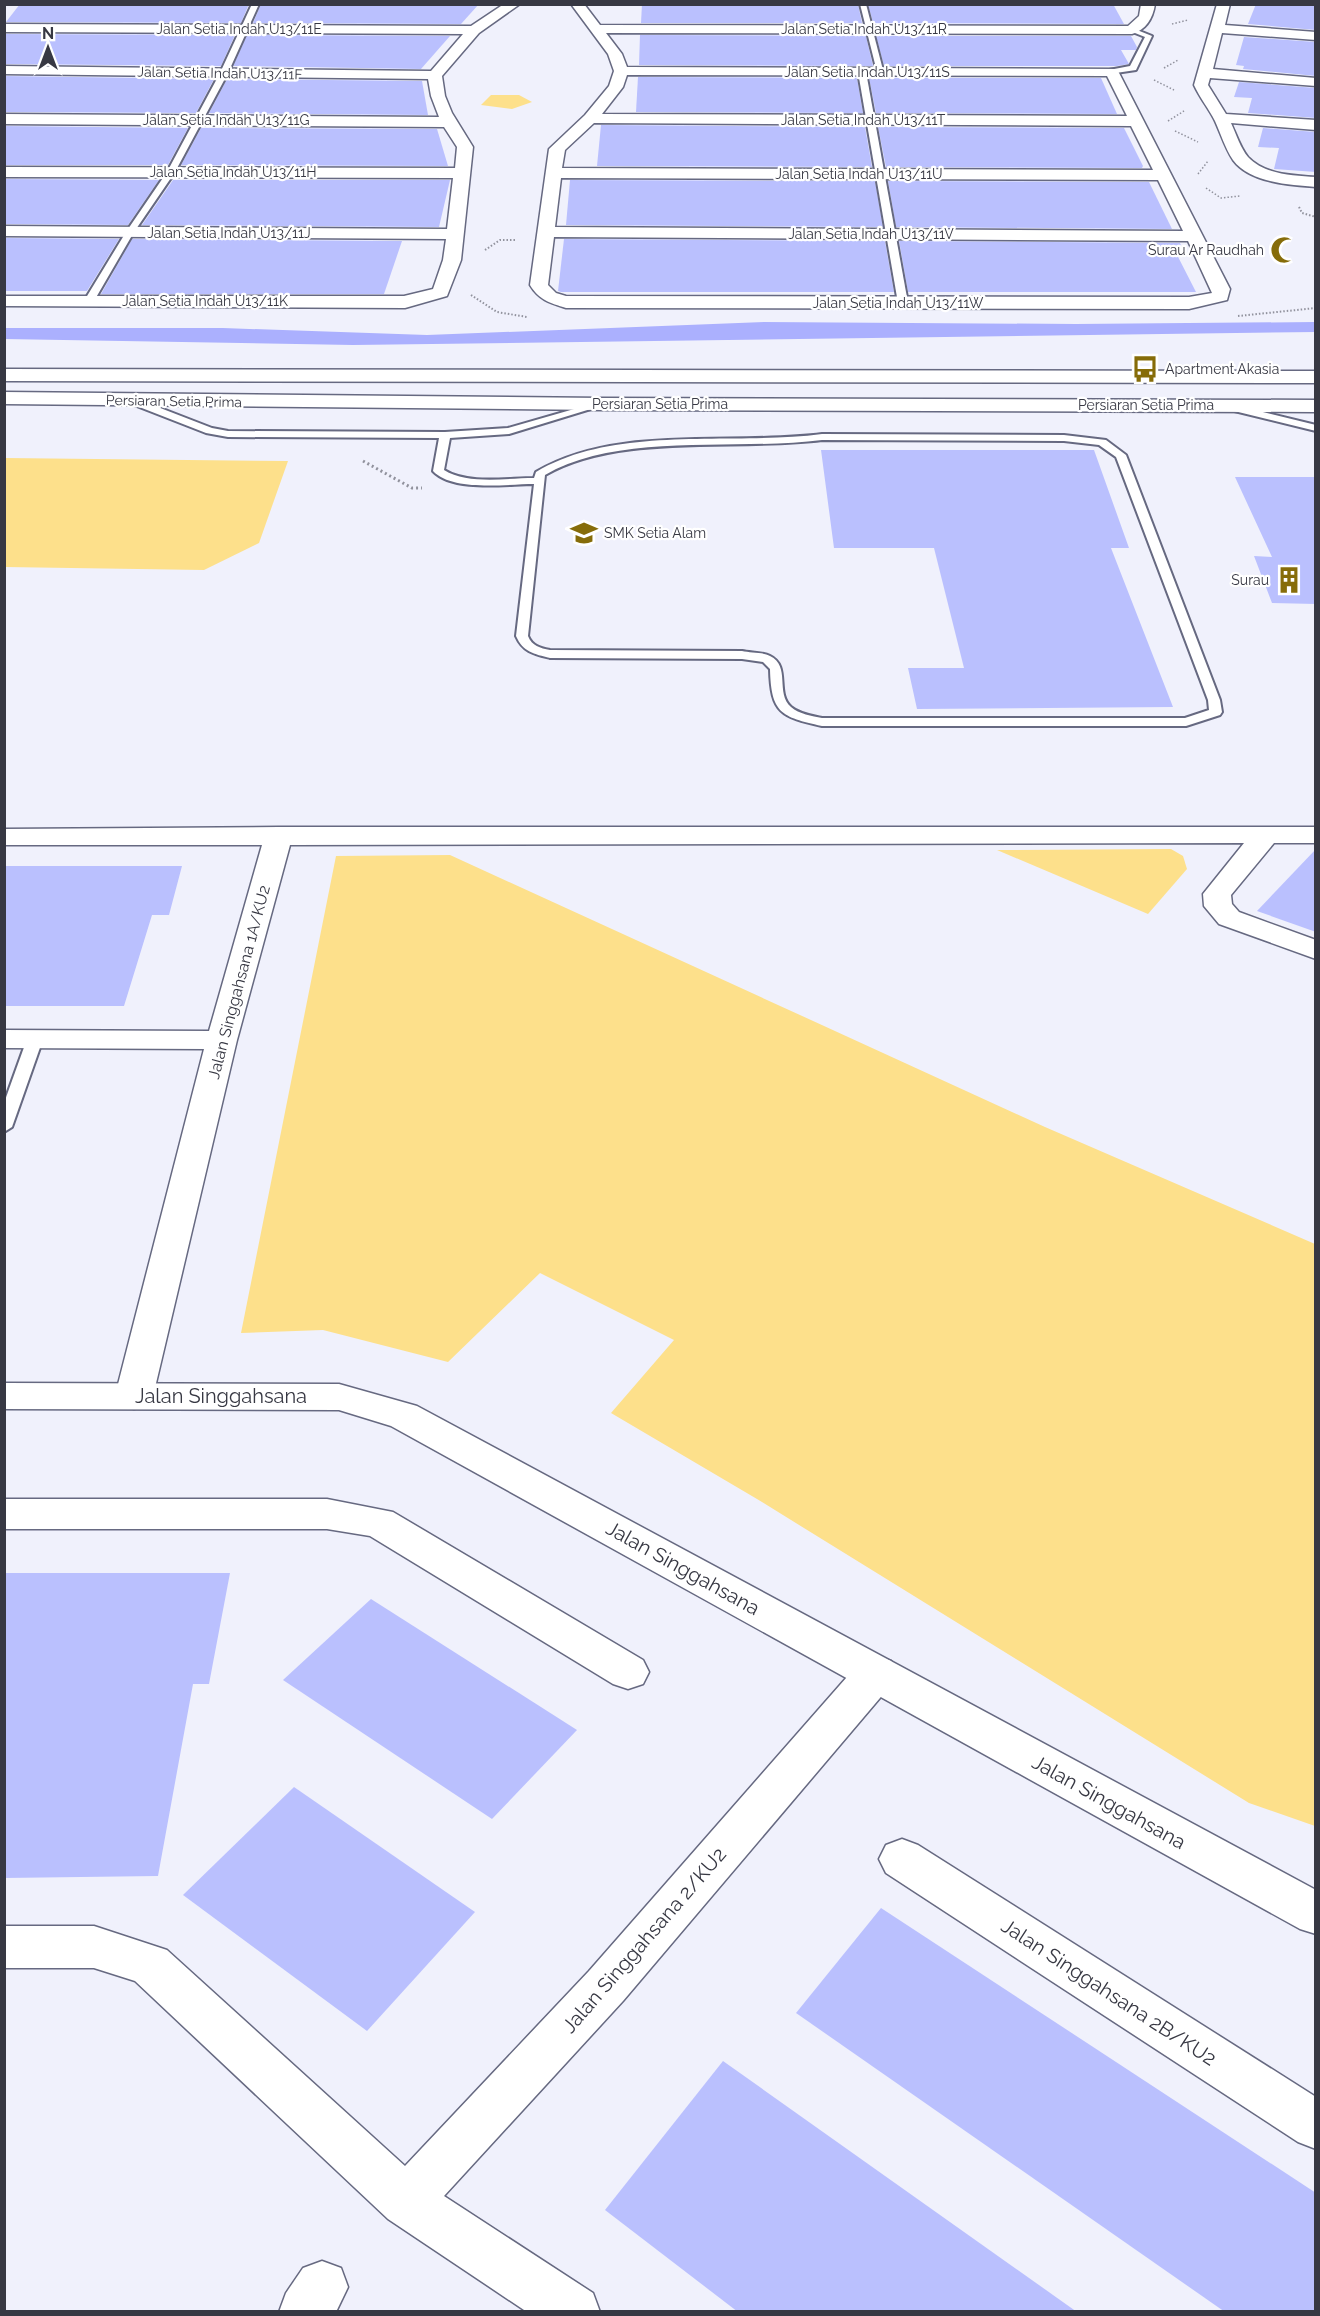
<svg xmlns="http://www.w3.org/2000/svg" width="1320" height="2316" font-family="Raleway,sans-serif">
	<rect width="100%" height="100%" fill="#f0f1fc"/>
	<g fill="#fde08b">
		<polygon points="491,95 519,95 532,102 512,109 481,105"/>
		<polygon points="5,458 288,461 259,543 204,570 5,567"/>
		<polygon points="1171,849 1183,856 1187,869 1148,914 997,850"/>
		<polygon points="450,855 1045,1127 1315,1244 1315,1826 1249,1803 757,1499 611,1413 674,1340 540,1273 448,1362 323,1330 241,1333 336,856"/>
	</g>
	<polygon fill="#abb0fe" points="764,322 1076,324 1315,322 1316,332 353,345 4,339 5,328 223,328 427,335"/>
	<g fill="#bac0fe">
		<polygon points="20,4 249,4 241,23 6,22"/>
		<polygon points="261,4 479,4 461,24 253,23"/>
		<polygon points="642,4 858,4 862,23 641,23"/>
		<polygon points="868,4 1113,4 1124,24 873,23"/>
		<polygon points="1256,4 1316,4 1316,30 1248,24"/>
		<polygon points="4,34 235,35 221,66 4,64"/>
		<polygon points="247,35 450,36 421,69 233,66"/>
		<polygon points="640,35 866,36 873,66 639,65"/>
		<polygon points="876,36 1131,36 1137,47 1136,50 1121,50 1129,64 1117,66 884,66"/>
		<polygon points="1244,37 1316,42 1316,76 1243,69 1244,66 1236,65"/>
		<polygon points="4,76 214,79 196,113 4,112"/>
		<polygon points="638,77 857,78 863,113 636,112"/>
		<polygon points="869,78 1101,78 1117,114 876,113"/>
		<polygon points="227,79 422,81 428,115 209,113"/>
		<polygon points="1239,82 1316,88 1316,118 1248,113 1252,98 1234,97"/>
		<polygon points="601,125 865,127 872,167 597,166"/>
		<polygon points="4,126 188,128 168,165 4,165"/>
		<polygon points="878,127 1124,128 1143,166 1142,168 886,167"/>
		<polygon points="201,128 437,129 448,166 181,165"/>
		<polygon points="1263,128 1316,132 1316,172 1274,169 1279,148 1258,147"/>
		<polygon points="4,179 159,180 128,225 4,224"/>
		<polygon points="173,180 450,180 439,227 142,225"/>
		<polygon points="570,180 875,181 883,227 566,225"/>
		<polygon points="888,181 1149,182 1172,229 896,227"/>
		<polygon points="4,238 119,239 87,291 4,291"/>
		<polygon points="132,239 402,241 384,294 101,294"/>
		<polygon points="564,239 885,241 894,292 561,292 558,291"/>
		<polygon points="899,241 1180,243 1182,248 1173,247 1196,292 908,292"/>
		<polygon points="821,450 1094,450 1129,548 1111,548 1173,707 917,709 908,668 964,668 934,548 834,548"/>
		<polygon points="1235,477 1316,477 1316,604 1272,603 1254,556 1272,557"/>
		<polygon points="1316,849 1316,932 1257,911"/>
		<polygon points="4,866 182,866 169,915 152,915 124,1006 4,1006"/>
		<polygon points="4,1573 230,1573 209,1684 193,1684 158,1876 4,1878"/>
		<polygon points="371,1599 577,1730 492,1819 283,1680"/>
		<polygon points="294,1787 475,1912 367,2031 183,1895"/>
		<polygon points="881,1908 1316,2193 1316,2312 1225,2312 796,2013"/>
		<polygon points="723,2061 1077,2312 738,2312 605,2210"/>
	</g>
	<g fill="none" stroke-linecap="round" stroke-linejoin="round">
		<defs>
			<g id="service">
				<polygon points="252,4 259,4 228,73 175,172 134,232 94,301 86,303 84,301 126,232 167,172 220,73"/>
				<polygon points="860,4 866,4 884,74 877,72"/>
				<polygon points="1132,28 1152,36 1136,70 1109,74 1109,70 1130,66 1145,37 1130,31"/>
				<polygon points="862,70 866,72 908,303 903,306 898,303 858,72"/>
				<path d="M129 399H137L212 428 228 431 445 432 508 428 602 401 607 404 509 434 450 438 444 470C468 485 507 478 534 478L536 472C616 424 732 446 822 434L1064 435 1106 440 1126 455 1220 700 1222 712 1220 715 1186 726H822C781 717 771 713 770 669L763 662 742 659 550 658C534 654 523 652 516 636L534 484C506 484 453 492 433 471L439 438 228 437 206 433 129 403ZM822 440 1064 441 1099 445 1116 457 1208 700 1209 710 1185 718H822C812 716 799 714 791 707 775 693 791 666 770 656 763 652 750 653 742 651L550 650C540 648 532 646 528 636L545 475C618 432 738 451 822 440Z"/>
				<polygon points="1226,403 1316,425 1316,431 1222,408 1222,404"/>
				<polygon points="35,1034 43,1039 12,1127 4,1132 4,1103 27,1039"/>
			</g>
			<g id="minor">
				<polygon points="504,4 520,4 479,33 442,76 445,96 452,113 473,147 461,260 447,296 405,308 4,306 4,296 404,296 433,289 443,260 446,239 4,236 4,226 447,229 453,178 4,177 4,167 455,168 457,147 444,127 4,124 4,114 439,117 431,96 428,79 4,74 4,66 431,71 463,34 4,32 4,24 471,26"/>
				<path d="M571 4H584L600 25 1128 26 1139 16 1141 4H1155C1153 18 1146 30 1132 34L606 33 622 54 627 67 1117 69 1230 289 1227 300 1189 309 566 308C550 303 539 300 530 285L549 149 585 115 609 86 614 71 608 54ZM627 75 1107 76 1127 116 602 114 623 87ZM594 123 1131 126 1153 170 562 168 565 150ZM561 178 1158 180 1183 231 555 227ZM554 237 1188 241 1212 293 1189 297 566 296 556 293 548 285Z"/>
				<path d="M1217 4H1230L1225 25 1316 32V40L1222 33 1213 69 1316 78V86L1210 78 1208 85 1226 114 1316 120V130L1231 123C1236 134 1241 149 1248 157 1265 175 1293 175 1316 177V187C1290 185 1250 183 1233 160 1225 148 1221 134 1215 121 1209 109 1200 98 1194 85Z"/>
				<polygon points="279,827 1316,827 1316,843 1274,843 1231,895 1232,904 1239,912 1316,940 1316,959 1219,924 1204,906 1203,894 1244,843 290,845 237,1040 153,1396 147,1405 134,1409 121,1405 115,1396 204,1049 4,1048 4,1030 209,1031 262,845 4,845 4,829"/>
				<polygon points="4,1499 327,1499 393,1512 643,1660 649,1672 643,1684 628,1689 613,1684 370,1536 327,1529 4,1529"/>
				<polygon points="876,1656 891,1661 897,1673 891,1685 623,2001 444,2196 593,2293 600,2312 527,2312 388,2219 135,1981 94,1968 4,1968 4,1926 94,1926 167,1950 405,2166 589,1971 861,1661"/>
				<polygon points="902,1839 918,1845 1316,2097 1316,2149 1298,2142 886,1873 879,1859 886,1845"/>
				<polygon points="322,2261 341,2268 348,2287 336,2312 279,2312 286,2293 303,2268"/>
			</g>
			<g id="tertiary">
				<polygon points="4,369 1316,371 1316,383 4,381"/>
				<polygon points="4,392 602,398 1316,400 1316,412 602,410 4,404"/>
				<polygon points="4,1383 339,1384 417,1406 1316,1890 1316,1934 1300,1929 391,1426 339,1410 4,1409"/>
			</g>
		</defs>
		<use href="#service" stroke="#666981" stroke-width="4"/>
		<use href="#minor" stroke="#666981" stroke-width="3"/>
		<use href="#tertiary" stroke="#666981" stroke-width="3"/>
		<g stroke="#91929d" stroke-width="1.5" stroke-dasharray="1.5 2" stroke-linecap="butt">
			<polyline points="1172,24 1188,20"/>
			<polyline points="1164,68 1178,60"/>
			<polyline points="1154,80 1174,90"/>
			<polyline points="1168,121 1184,111"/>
			<polyline points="1175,131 1198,142"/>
			<polyline points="1198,174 1208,161"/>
			<polyline points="1206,188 1221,198 1240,196"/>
		</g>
		<g stroke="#91929d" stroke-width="2" stroke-dasharray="1.5 2" stroke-linecap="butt">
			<polyline points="1299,207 1302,213 1316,217"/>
			<polyline points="485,250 500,240 516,240"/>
			<polyline points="471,295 497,312 527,317"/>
			<polyline points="1238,316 1316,308"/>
		</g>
		<polyline stroke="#91929d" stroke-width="3" stroke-dasharray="2 3" stroke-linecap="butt" points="363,461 412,488 422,488"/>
		<use href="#service" fill="#fff" fill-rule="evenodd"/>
		<use href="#minor" fill="#fff" fill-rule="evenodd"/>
		<use href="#tertiary" fill="#fff" fill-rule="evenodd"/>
	</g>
	<defs>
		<symbol id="mosque-bare" viewBox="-9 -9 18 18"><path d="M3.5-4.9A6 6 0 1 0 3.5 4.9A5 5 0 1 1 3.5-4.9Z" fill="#866c09" stroke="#fff" stroke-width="2.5" paint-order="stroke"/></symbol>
		<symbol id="bus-bare" viewBox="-9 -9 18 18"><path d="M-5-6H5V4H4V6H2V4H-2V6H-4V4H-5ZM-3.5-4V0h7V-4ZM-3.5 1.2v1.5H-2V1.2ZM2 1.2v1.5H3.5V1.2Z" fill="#866c09" stroke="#fff" stroke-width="2.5" paint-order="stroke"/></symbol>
		<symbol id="school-bare" viewBox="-9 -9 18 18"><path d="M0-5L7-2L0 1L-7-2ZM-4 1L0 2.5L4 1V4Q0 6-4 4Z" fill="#866c09" stroke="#fff" stroke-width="2.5" paint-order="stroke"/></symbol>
		<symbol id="building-bare" viewBox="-9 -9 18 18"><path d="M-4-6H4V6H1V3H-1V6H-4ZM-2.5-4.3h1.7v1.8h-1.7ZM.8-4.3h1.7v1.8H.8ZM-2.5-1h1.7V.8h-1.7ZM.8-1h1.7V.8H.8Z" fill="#866c09" stroke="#fff" stroke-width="2.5" paint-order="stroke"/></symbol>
	</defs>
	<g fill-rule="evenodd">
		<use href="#mosque-bare" x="1265" y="231" width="38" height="38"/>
		<use href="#bus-bare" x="1126" y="350" width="38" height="38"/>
		<use href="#school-bare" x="565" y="514" width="38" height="38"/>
		<use href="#building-bare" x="1270" y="561" width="38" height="38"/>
	</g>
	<g text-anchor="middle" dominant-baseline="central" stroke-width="4.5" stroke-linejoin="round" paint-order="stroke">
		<g font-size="14" fill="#373843" stroke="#fff">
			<text x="239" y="29">Jalan Setia Indah U13/11E</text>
			<text x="864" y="29">Jalan Setia Indah U13/11R</text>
			<text x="867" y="72">Jalan Setia Indah U13/11S</text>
			<text transform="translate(220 73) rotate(1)">Jalan Setia Indah U13/11F</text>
			<text x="226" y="120">Jalan Setia Indah U13/11G</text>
			<text x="863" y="120">Jalan Setia Indah U13/11T</text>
			<text x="233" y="172">Jalan Setia Indah U13/11H</text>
			<text x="859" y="174">Jalan Setia Indah U13/11U</text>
			<text x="229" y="233">Jalan Setia Indah U13/11J</text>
			<text x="871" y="234">Jalan Setia Indah U13/11V</text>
			<text x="205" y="301">Jalan Setia Indah U13/11K</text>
			<text x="898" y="303">Jalan Setia Indah U13/11W</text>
			<text transform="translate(174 401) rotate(1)">Persiaran Setia Prima</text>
			<text x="660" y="404">Persiaran Setia Prima</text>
			<text x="1146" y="405">Persiaran Setia Prima</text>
		</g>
		<g font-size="14" fill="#373843" stroke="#fff" text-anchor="end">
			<text x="1264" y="250">Surau Ar Raudhah</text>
			<text x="1165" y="369" text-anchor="start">Apartment Akasia</text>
			<text x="604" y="533" text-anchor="start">SMK Setia Alam</text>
			<text x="1269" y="580">Surau</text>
		</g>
		<g font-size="16" fill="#373843" stroke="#fff">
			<text transform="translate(239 982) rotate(-75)">Jalan Singgahsana 1A/KU2</text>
		</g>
		<g font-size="20" fill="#373843" stroke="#fff">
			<text x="221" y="1396">Jalan Singgahsana</text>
			<text transform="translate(683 1568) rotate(29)">Jalan Singgahsana</text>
			<text transform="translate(1109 1802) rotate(29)">Jalan Singgahsana</text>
			<text transform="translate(644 1940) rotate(-49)">Jalan Singgahsana 2/KU2</text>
			<text transform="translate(1109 1992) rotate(33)">Jalan Singgahsana 2B/KU2</text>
		</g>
	</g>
	<rect width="1320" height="2316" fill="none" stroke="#373843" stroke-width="12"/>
	<g transform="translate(48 48)" stroke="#ffffff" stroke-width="4.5" paint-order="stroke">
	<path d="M0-4.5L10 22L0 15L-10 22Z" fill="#373843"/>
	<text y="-9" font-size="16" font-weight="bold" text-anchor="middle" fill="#373843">N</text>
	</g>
</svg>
